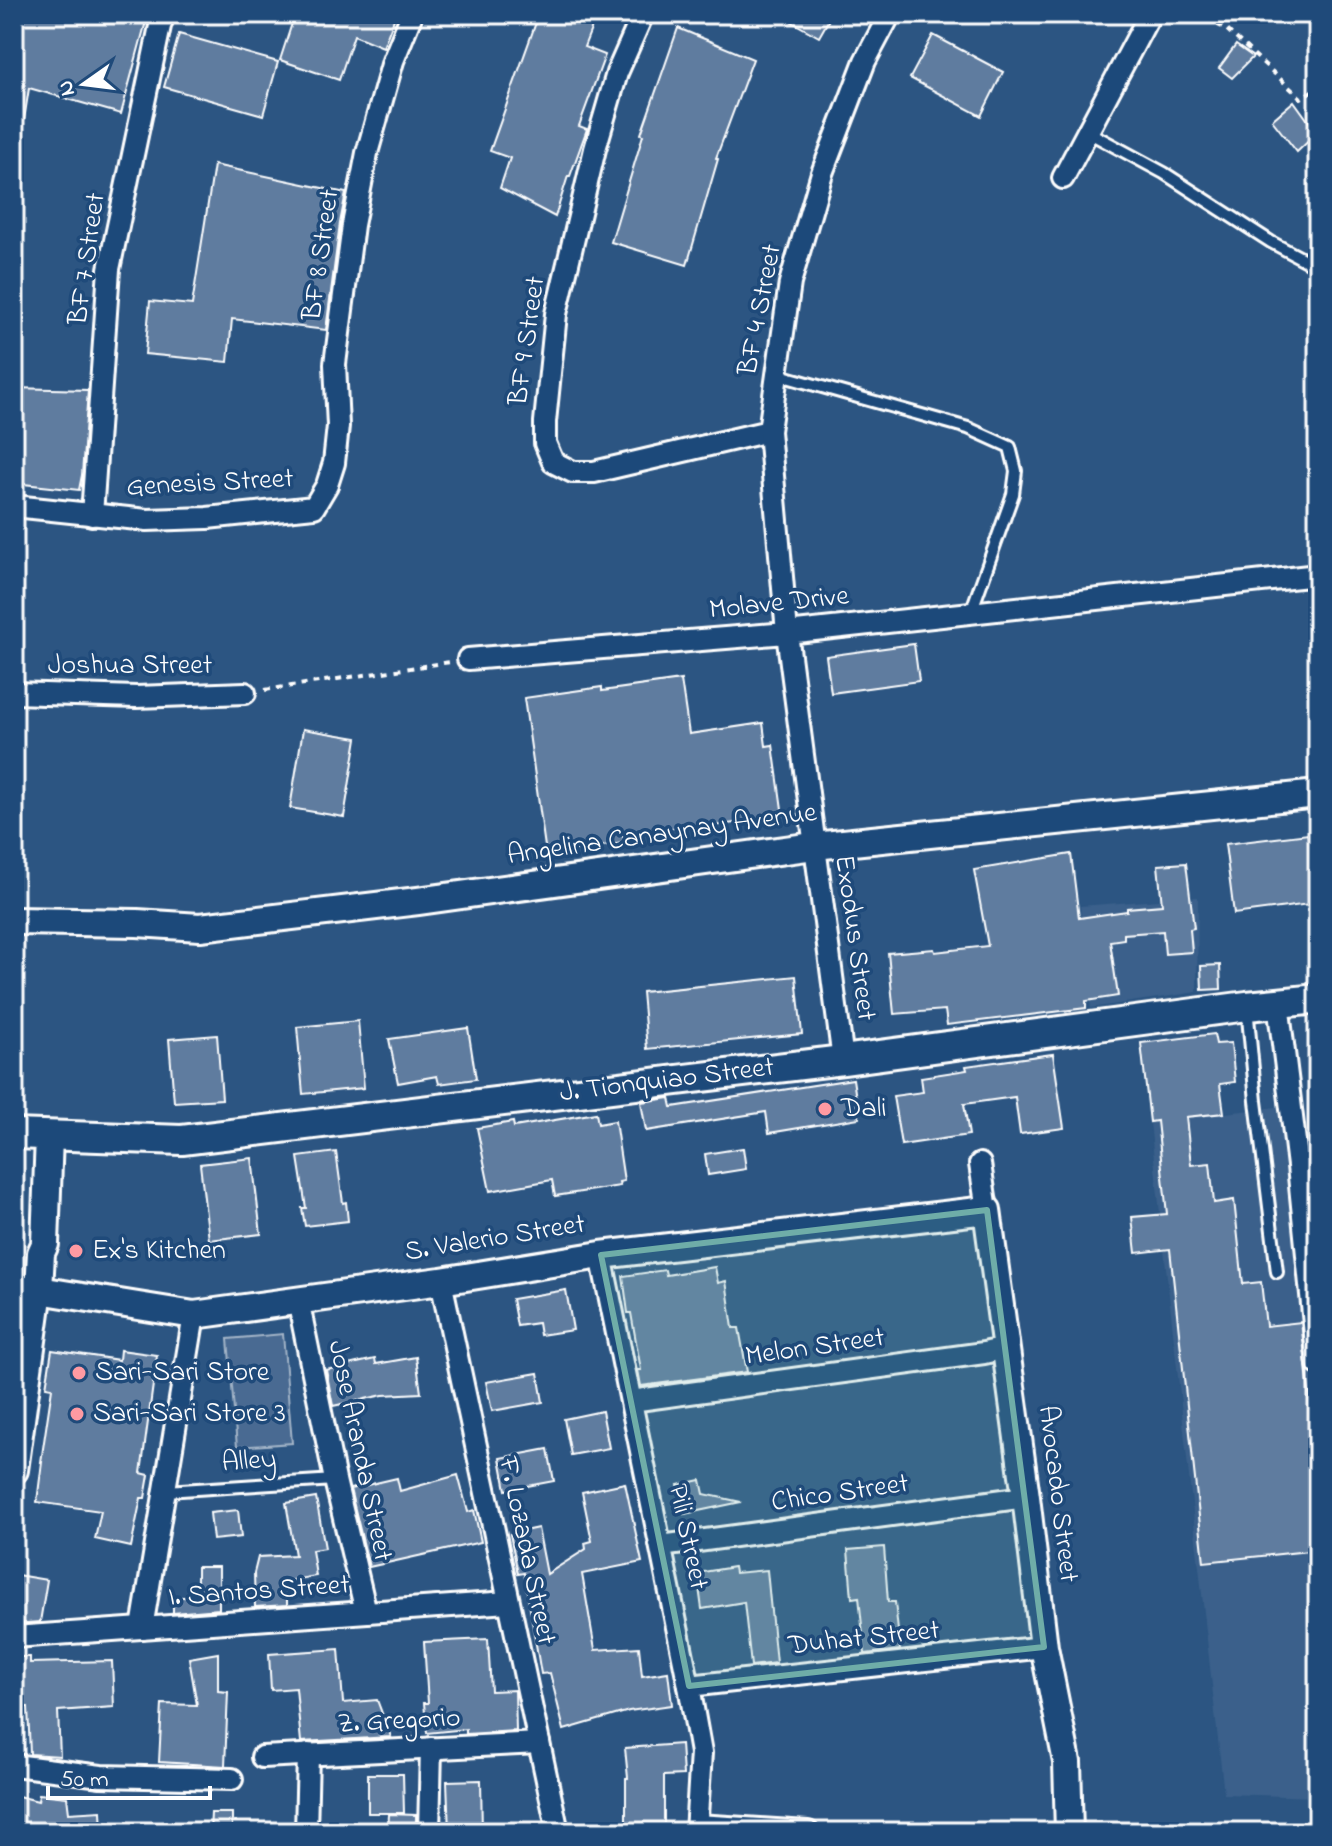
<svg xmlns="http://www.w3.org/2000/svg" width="1332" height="1846" font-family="'Indie Flower',sans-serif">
	<rect width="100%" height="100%" fill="#2c5582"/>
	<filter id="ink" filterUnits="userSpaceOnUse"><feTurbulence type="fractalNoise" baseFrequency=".0125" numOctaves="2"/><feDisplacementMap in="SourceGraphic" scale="16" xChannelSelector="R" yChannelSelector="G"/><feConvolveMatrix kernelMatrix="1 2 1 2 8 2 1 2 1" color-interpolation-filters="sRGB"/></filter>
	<g filter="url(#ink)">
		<g fill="#3b618b">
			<polygon points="1198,897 1197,992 1091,1008 1080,906"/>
			<polygon points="1277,1107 1300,1272 1318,1425 1318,1797 1224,1794 1150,1122"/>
		</g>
		<polygon fill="#486b92" stroke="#a4b5c8" stroke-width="2" points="283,1334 292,1443 237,1447 228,1339"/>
		<g fill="#5e7c9f" stroke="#fff" stroke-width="2">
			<polygon points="14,14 148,14 121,114 29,88 24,120 14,119"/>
			<polygon points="295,14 396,14 383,47 354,35 339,80 280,60"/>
			<polygon points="539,14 597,14 584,47 605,55 579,126 587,129 570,176 568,176 555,217 500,188 510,158 490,151"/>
			<polygon points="778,14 832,14 819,37"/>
			<polygon points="678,28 753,59 716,158 718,159 687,265 611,242 643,135 641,134"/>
			<polygon points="179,34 278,62 263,115 164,87"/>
			<polygon points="933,35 1003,72 981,116 910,78"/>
			<polygon points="1236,45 1253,57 1232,78 1219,68"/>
			<polygon points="1294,101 1317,133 1297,152 1272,120"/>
			<polygon points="214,165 346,193 340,223 326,330 232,319 228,362 145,354 150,301 192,305"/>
			<polygon points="14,388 88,390 82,475 79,490 14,483"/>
			<polygon points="914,644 919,681 831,693 826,656"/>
			<polygon points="681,680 689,734 763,723 766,746 773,745 783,816 707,827 706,823 623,835 624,843 546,854 524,698 602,687 602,691"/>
			<polygon points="303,729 357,738 344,817 290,808"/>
			<polygon points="1308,834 1317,903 1234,914 1225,844"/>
			<polygon points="1071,854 1079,918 1127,911 1127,908 1162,905 1158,865 1186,863 1194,928 1190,929 1192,952 1165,954 1163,931 1124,934 1124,939 1110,941 1118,996 1086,1001 1086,1008 947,1025 945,1010 894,1014 888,953 934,949 935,952 988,946 974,870"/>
			<polygon points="1220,965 1221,989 1202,990 1201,966"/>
			<polygon points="796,976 802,1034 647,1049 642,992"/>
			<polygon points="358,1021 364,1088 303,1094 297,1027"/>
			<polygon points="468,1028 476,1079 439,1084 437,1076 398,1083 389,1039"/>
			<polygon points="1214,1034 1216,1044 1231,1043 1235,1082 1220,1084 1224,1113 1186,1117 1191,1165 1210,1163 1214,1203 1234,1200 1243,1284 1261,1282 1266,1326 1301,1322 1318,1470 1318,1550 1204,1562 1170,1249 1136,1253 1132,1217 1167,1214 1157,1121 1150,1122 1141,1043"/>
			<polygon points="217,1035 222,1099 174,1102 169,1039"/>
			<polygon points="1053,1054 1064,1128 1020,1134 1015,1097 964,1104 969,1135 901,1145 893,1096 923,1092 921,1077 967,1070 966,1066"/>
			<polygon points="853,1079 859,1118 769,1133 766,1112 646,1131 641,1102 670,1098 672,1107"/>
			<polygon points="596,1113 598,1124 615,1121 624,1181 619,1182 620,1186 555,1196 552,1180 490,1191 477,1128 513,1122 514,1127"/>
			<polygon points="743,1148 746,1169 708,1175 705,1154"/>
			<polygon points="336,1152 343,1203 346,1202 348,1221 305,1226 302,1208 306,1208 298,1157"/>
			<polygon points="252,1158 261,1234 209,1240 200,1164"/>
			<polygon points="715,1267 718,1283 726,1281 733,1328 739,1328 747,1372 641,1386 638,1370 641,1370 631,1313 628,1313 623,1276 665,1270 666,1275"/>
			<polygon points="566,1290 573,1330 540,1335 538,1323 517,1326 512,1299"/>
			<polygon points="52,1350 119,1360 120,1350 157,1355 141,1473 149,1475 145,1498 141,1498 131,1547 95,1539 101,1511 37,1502 42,1462 41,1462 52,1388 46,1387"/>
			<polygon points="416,1357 421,1393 383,1395 333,1406 326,1370 375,1359 376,1364"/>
			<polygon points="538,1373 543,1402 492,1411 486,1382"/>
			<polygon points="602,1411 609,1448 571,1455 564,1419"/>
			<polygon points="548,1449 554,1481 506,1490 500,1458"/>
			<polygon points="458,1475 468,1512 474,1510 481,1542 369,1567 350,1489 397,1478 400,1491"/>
			<polygon points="701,1480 704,1494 741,1502 684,1514 678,1485"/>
			<polygon points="625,1483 642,1562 582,1574 595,1650 639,1647 642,1676 668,1672 672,1705 629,1711 564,1730 550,1673 541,1674 524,1573 518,1574 510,1534 538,1528 547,1574 586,1549 585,1543 592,1541 582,1492"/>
			<polygon points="316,1498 325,1548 312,1550 316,1576 287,1581 287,1605 255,1607 254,1573 258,1557 295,1555 286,1503"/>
			<polygon points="238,1510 241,1537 213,1540 210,1513"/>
			<polygon points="884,1547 888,1602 895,1602 900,1650 865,1654 859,1597 852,1598 848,1550"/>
			<polygon points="197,1567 219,1567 219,1609 173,1613 173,1597 197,1597"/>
			<polygon points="734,1567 735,1573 767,1570 776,1663 751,1666 744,1602 702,1609 697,1573"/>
			<polygon points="17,1575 47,1580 40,1622 14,1624 14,1590"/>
			<polygon points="488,1639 491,1691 515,1690 516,1731 466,1734 466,1729 427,1733 424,1703 428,1703 424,1642"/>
			<polygon points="339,1649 343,1703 377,1700 391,1737 301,1742 296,1688 271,1690 269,1654"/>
			<polygon points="218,1653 218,1691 228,1692 225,1766 159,1762 162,1704 197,1705 189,1658"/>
			<polygon points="14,1657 30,1657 30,1663 112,1661 114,1707 58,1711 60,1756 30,1754 28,1707 14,1707"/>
			<polygon points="681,1744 683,1775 664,1776 664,1832 626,1832 626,1778 628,1778 625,1748"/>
			<polygon points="368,1774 403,1774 404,1813 368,1813"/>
			<polygon points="481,1780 482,1832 449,1832 447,1781"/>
			<polygon points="39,1794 67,1797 69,1813 101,1811 102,1832 28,1832 14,1828 14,1795 38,1801"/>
			<polygon points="211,1813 232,1813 232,1832 210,1832"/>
			<polygon points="389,1814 416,1815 416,1832 388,1832"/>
		</g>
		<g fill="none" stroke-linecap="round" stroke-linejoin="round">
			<defs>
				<g id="service">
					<polyline points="1088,132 1164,173 1271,242 1318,267"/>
					<polyline points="776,374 968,428 1010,447 1016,471 1013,494 971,612"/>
					<polyline points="1247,1007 1256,1101 1277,1272"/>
					<polyline points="166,1491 335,1480"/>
				</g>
				<g id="minor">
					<polyline points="643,14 617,73 595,149 556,314 545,422 545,443 553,462 573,472 594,472 769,431"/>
					<polyline points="1063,178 1150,14"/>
					<polyline points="14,506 147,520 207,518 314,507 327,485 334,463 338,426 335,364 353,225 367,153 393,61 412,14"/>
					<polyline points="92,515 109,269 160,26 164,14"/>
					<polyline points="468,659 787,633 1318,575"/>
					<polyline points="14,693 136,697 245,693"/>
					<polyline points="1278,1003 1298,1166 1318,1364"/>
					<polyline points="843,1060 787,633 769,431 790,283 822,173 865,61 890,14"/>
					<polyline points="980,1164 987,1210"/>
					<polyline points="601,1255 689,1686 701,1753 696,1832"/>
					<polyline points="441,1281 558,1832"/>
					<polyline points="298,1300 335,1480 366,1612"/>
					<polyline points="631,1401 984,1353 1006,1348"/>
					<polyline points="661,1546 1026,1497"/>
					<polyline points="142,1628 194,1315"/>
					<polyline points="14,1637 508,1602"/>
					<polyline points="689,1686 1044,1647"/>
					<polyline points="262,1757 539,1743"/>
					<polyline points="14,1765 101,1776 232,1779"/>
					<polyline points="697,1825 808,1832"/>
					<polyline points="306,1832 308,1754"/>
					<polyline points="429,1832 431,1748"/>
				</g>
				<g id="tertiary">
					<polyline points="14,921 137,923 200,927 418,901 814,846 1318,794"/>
					<polyline points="14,1290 39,1290 194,1315 441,1281 601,1255 987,1210 1026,1497 1044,1647 1067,1762 1069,1832"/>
					<polyline points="14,1470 39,1290 41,1253 45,1244 49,1136"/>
				</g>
				<polyline id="secondary" points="14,1134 182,1140 843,1060 1247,1006 1318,999"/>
			</defs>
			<use href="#service" stroke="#fff" stroke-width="16"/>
			<use href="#minor" stroke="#fff" stroke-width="26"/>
			<use href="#tertiary" stroke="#fff" stroke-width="32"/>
			<use href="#secondary" stroke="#fff" stroke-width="34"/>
			<g stroke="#fff" stroke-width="4" stroke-dasharray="6 6" stroke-linecap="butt">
				<polyline points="1195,14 1226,29 1301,98 1318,87"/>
				<polyline points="265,690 450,662"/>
			</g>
			<use href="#service" stroke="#1f4a7a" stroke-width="10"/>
			<use href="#minor" stroke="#1f4a7a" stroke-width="20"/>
			<use href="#tertiary" stroke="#1f4a7a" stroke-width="26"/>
			<use href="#secondary" stroke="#1f4a7a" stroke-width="28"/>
		</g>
	</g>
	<path fill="#6fada8" fill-opacity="0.2" stroke="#6fada8" stroke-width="6" stroke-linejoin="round" d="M987 1210 1044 1647 689 1686 601 1255Z"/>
	<g fill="#ff9aa2" stroke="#1f4a7a" stroke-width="3">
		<circle cx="825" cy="1109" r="8"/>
		<circle cx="76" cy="1251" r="8"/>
		<circle cx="79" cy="1373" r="8"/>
		<circle cx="77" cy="1414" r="8"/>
	</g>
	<g text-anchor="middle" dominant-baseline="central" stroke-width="7" stroke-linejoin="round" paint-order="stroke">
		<g font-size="28" fill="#fff" stroke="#1f4a7a">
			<text transform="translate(322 255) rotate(-82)">BF 8 Street</text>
			<text transform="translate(88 259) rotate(-82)">BF 7 Street</text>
			<text transform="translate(761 310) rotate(-79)">BF 4 Street</text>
			<text transform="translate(528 341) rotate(-82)">BF 9 Street</text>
			<text transform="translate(210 484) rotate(-3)">Genesis Street</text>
			<text transform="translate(779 604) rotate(-6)">Molave Drive</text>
			<text x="130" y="666">Joshua Street</text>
			<text transform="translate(662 835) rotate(-8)">Angelina Canaynay Avenue</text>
			<text transform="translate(854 938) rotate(82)">Exodus Street</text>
			<text transform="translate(667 1081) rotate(-7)">J. Tionquiao Street</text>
			<text transform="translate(495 1239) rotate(-9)">S. Valerio Street</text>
			<text transform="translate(815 1348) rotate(-8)">Melon Street</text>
			<text transform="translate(359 1451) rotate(78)">Jose Aranda Street</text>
			<text transform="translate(249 1462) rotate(-4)">Alley</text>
			<text transform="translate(840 1494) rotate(-8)">Chico Street</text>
			<text transform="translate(1057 1494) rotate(83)">Avocado Street</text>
			<text transform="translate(687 1537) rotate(78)">Pili Street</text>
			<text transform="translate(526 1551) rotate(78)">F. Lozada Street</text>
			<text transform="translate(259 1592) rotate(-4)">I. Santos Street</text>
			<text transform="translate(864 1639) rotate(-6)">Duhat Street</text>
			<text transform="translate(399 1722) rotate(-3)">Z. Gregorio</text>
		</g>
		<g font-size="28" fill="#fff" stroke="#1f4a7a" text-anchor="start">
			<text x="841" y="1109">Dali</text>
			<text x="92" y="1251">Ex's Kitchen</text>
			<text x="95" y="1373">Sari-Sari Store</text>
			<text x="93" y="1414">Sari-Sari Store 3</text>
		</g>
	</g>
	<rect width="1332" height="1846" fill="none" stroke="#1f4a7a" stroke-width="48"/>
	<rect x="24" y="24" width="1284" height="1798" fill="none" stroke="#fff" stroke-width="3" filter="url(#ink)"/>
	<g transform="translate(84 84) rotate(256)" stroke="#1f4a7a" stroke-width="6" paint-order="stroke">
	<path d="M0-6L14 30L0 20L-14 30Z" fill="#ffffff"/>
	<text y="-12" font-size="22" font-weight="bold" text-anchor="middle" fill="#ffffff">N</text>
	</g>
	<path d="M48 1786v12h162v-12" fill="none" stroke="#ffffff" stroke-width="4"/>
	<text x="60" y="1786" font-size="24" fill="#ffffff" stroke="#1f4a7a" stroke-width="6" paint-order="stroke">50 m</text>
</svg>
